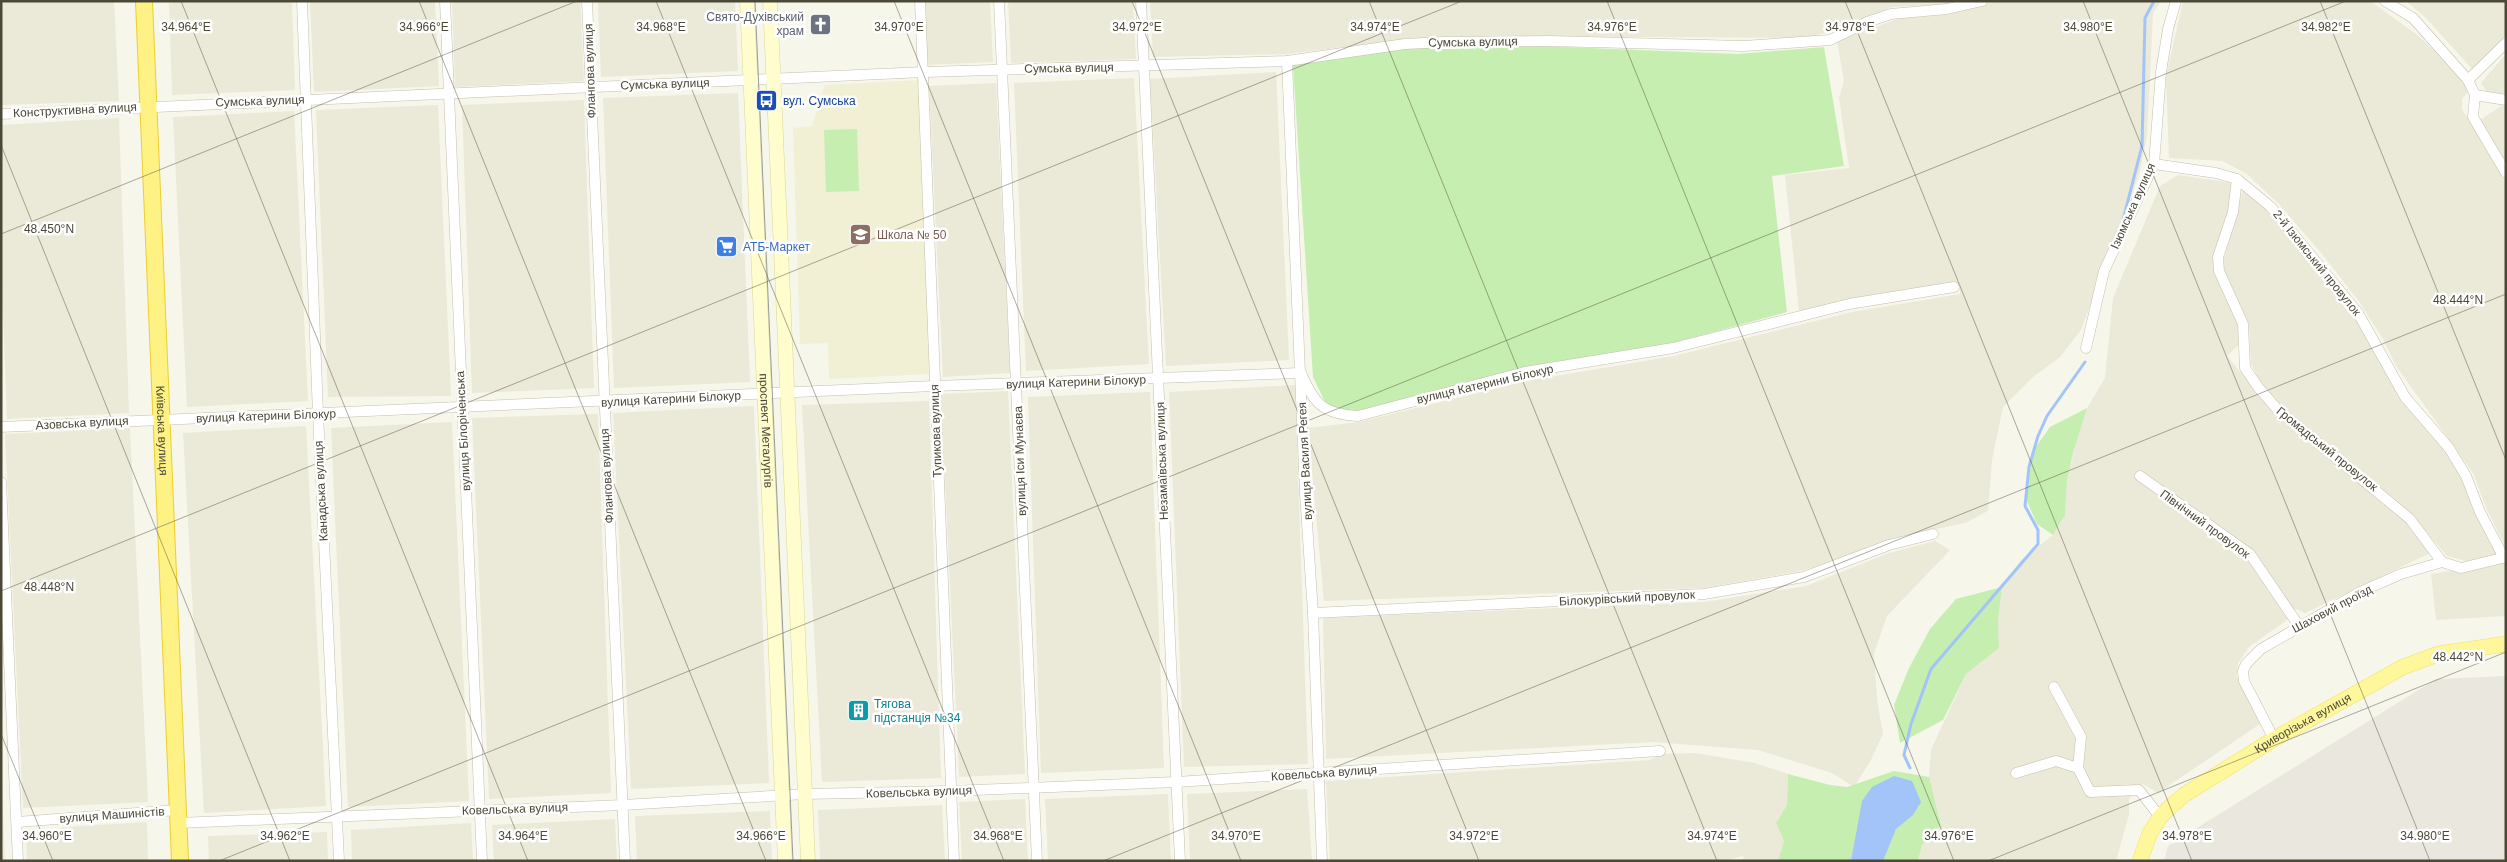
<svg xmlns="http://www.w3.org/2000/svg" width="2507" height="862" font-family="Arial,sans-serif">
	<rect width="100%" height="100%" fill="#f7f6eb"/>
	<g fill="#ebe9d8">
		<polygon points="1,1 114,1 119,101 1,105"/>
		<polygon points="169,1 292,1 295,90 172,95"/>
		<polygon points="310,1 435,1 439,86 314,92"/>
		<polygon points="452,1 580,1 584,81 455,87"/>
		<polygon points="598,1 735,1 738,71 601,77"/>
		<polygon points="922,1 990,1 993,62 925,65"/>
		<polygon points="1008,1 1133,1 1136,59 1011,63"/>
		<polygon points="1150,1 1964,1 1954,4 1892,7 1811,38 1469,36 1408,39 1287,54 1153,57"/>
		<polygon points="1995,1 2161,1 2153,13 2147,136 2140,171 2122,223 2081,330 2060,357 2033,377 2003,407 1992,460 1988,511 1965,523 1932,530 1801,571 1703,588 1324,601 1308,428 1359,422 1526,381 1674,356 1852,312 1960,294 1960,284 1799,311 1785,175 1849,168 1839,98 1844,81 1837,41 1897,19 1951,14"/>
		<polygon points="2183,1 2370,1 2416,34 2464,78 2468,91 2462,99 2462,109 2506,181 2506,548 2487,510 2473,473 2396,366 2383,339 2358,300 2322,254 2279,204 2247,174 2223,161 2169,158 2166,76"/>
		<polygon points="2406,1 2506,1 2506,37 2473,70 2426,18"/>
		<polygon points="2506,54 2506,94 2487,92 2481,83"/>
		<polygon points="1276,72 1289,360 1166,366 1150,79"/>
		<polygon points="1134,78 1149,364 1026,371 1014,83"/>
		<polygon points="996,83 1010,373 943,377 929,86"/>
		<polygon points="738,93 750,382 614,388 603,98"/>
		<polygon points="584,100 594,388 472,393 462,105"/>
		<polygon points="2506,103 2506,162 2480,120"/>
		<polygon points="438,105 451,396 328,397 316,110"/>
		<polygon points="294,111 308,401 187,407 173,117"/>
		<polygon points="119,118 129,413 7,419 1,258 1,125"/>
		<polygon points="2178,175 2233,183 2229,212 2217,247 2238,320 2239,344 2227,356 2275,414 2408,521 2430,553 2305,613 2296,609 2288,614 2287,620 2249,647 2238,663 2237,676 2260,724 2158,793 2143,784 2129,799 2129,815 2116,861 1918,861 1922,845 1941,825 1929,777 1931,750 1966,674 1999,648 1998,621 2002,587 2021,560 2053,535 2065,515 2067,481 2079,430 2087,408 2105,378 2113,298 2160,186"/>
		<polygon points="2243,190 2264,208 2355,315 2403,400 2446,450 2461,477 2475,514 2497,555 2466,561 2447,556 2413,516 2278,403 2260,382 2251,363 2249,324 2225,272 2223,262"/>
		<polygon points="1295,385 1308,764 1184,767 1169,392"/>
		<polygon points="1008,391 1025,774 959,777 941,394"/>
		<polygon points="1150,392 1164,768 1041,773 1028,397"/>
		<polygon points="929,401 941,778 822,782 802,405"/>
		<polygon points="754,406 769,783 631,789 613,413"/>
		<polygon points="598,414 611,793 489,799 472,418"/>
		<polygon points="452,422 469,801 348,807 331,428"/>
		<polygon points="306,426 326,806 204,813 183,433"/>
		<polygon points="130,428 148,802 23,808 5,434"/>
		<polygon points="1935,541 1950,550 1887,616 1874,653 1877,700 1883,734 1871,760 1854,787 1832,773 1758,750 1653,742 1326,759 1323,618 1704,602 1806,586 1889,553"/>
		<polygon points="2506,562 2506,616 2436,620 2431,574"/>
		<polygon points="1695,753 1755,763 1788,774 1787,805 1776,823 1784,841 1778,861 1744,861 1743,856 1724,861 1330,861 1326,781 1650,760 1663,754"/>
		<polygon points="1,757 5,861 1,861"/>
		<polygon points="1307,789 1312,861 1190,861 1187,794"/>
		<polygon points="1168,794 1171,861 1048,861 1045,799"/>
		<polygon points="1025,799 1028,861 962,861 959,802"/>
		<polygon points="942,805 945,861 820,861 818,810"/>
		<polygon points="770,811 772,861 637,861 635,816"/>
		<polygon points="615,819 617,861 494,861 492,825"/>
		<polygon points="147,822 148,861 27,861 26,834 56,830 64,827"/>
		<polygon points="471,823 473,861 352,861 351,830"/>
		<polygon points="327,832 328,861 209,861 208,836"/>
	</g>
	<polygon fill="#eae7df" points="2506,676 2506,861 2164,861 2168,846 2436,679"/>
	<polygon fill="#f1efd4" points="919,80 930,374 829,379 828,343 800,344 793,128 812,126 825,85"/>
	<g fill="#c6eeb0">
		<polygon points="1540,46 1738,54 1824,47 1844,166 1772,176 1787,312 1658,347 1350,413 1326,404 1313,377 1293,65 1405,47"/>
		<polygon points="857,129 859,191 826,192 824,130"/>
		<polygon points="2087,408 2073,453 2067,481 2065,515 2053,535 2037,524 2026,499 2033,451 2050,427"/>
		<polygon points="2002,587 1998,621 1999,648 1966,674 1943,720 1900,743 1894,705 1909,668 1930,629 1956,599"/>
		<polygon points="1894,771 1929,777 1941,825 1922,845 1918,861 1778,861 1784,841 1776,823 1787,805 1788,774 1830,785 1847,787"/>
	</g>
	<polygon fill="#a2c4f8" points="1894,776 1912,781 1921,802 1913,815 1896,829 1883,861 1851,861 1862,801 1872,787"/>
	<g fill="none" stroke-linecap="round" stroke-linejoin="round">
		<g stroke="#a2c4f8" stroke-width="3">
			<polyline points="2123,220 2142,146 2145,18 2154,1"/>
			<polyline points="1910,768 1904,755 1911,724 1931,669 2038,544 2038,530 2025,506 2029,467 2038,436 2047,416 2085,362"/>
		</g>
		<defs>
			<g id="minor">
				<polyline points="302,1 318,414 339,861"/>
				<polyline points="445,1 482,861"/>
				<polyline points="587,1 625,861"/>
				<polyline points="920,1 954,861"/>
				<polyline points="999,1 1037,861"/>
				<polyline points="1141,1 1180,861"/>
				<polyline points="2385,1 2413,18 2468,80"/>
				<polyline points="2506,43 2468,80 2475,95 2473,117 2506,173"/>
				<polyline points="1287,61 1305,493 1313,613 1322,861"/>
				<polyline points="2475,95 2506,100"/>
				<polyline points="1,114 924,72 1287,61 1405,44 1445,42 1549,41 1744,46 1830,40 1867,22 1891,14 1947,9 1982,1"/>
				<polyline points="2154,164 2216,173 2237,179 2271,207 2358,313 2405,397 2449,448 2466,476 2480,512 2504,558"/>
				<polyline points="2237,179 2233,212 2218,257 2219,271 2243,324 2245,368 2258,387 2278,410 2410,519 2442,562"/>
				<polyline points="2086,348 2104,271 2154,164 2161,72 2168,29 2176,1"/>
				<path d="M1 427 934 386 1301 373C1314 404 1323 414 1358 416L1525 372 1673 348 1849 304 1954 287"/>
				<polyline points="2140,476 2250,554 2299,626"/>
				<polyline points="1,482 18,861"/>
				<polyline points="1313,613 1704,594 1804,577 1889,545 1933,534"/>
				<polyline points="2054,687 2081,737 2078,768"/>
				<polyline points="2274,739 2244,681 2243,671 2246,664 2261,649 2360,592 2401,574 2442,562 2461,568 2506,557"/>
				<polyline points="2016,773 2056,761 2078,768 2090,792 2139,790 2160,817"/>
				<polyline points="17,822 178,810"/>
				<polyline points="178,823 623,805 805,794 951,791 1176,782 1660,751"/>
			</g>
			<g id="secondary">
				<path id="s1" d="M747 1 785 861"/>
				<polyline points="770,1 808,861"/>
			</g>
			<g id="primary">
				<path id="s2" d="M2140 861 2149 835 2160 817 2170 807 2184 795 2274 739 2403 667 2438 654 2506 644"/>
			</g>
			<g id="trunk">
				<path id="s3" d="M144 1 180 861"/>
			</g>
		</defs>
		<use href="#minor" stroke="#c4c0ac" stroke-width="11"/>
		<use href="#secondary" stroke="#dbd796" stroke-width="15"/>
		<use href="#primary" stroke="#f1e25f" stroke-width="16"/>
		<use href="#trunk" stroke="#eece2e" stroke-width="18"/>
		<use href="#minor" stroke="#fff" stroke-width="10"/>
		<use href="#secondary" stroke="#fffdcd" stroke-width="14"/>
		<use href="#primary" stroke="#fff79c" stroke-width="15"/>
		<use href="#trunk" stroke="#fff285" stroke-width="16"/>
		<polyline stroke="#9a9a9a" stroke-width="1" points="755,1 793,861"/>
	</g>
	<path fill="none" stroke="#4c4837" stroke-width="1" stroke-opacity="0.45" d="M181 1 528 861M419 1 766 861M656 1 1004 861M894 1 1241 861M1132 1 1479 861M1369 1 1717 861M1607 1 1954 861M1845 1 2192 861M2083 1 2430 861M2320 1 2506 460M1 145 290 861M1 234 577 1M1 591 1462 1M1 734 53 861M219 861 2346 1M1103 861 2506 294M1988 861 2506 652"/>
	<defs>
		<symbol id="church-square" viewBox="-11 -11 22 22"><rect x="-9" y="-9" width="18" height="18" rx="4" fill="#6b7280" stroke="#fff"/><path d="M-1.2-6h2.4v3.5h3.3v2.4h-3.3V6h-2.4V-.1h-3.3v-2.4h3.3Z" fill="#fff"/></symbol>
		<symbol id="bus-square" viewBox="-11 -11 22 22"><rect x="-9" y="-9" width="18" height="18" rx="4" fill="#1a4fb4" stroke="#fff"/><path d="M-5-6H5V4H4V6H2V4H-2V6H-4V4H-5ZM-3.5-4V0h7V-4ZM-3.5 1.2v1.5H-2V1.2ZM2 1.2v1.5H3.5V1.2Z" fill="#fff"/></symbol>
		<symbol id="school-square" viewBox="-11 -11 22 22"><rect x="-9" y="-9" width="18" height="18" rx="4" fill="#8d6e63" stroke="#fff"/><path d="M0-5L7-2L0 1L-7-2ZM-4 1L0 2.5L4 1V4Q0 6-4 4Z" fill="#fff"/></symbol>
		<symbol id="supermarket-square" viewBox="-11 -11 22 22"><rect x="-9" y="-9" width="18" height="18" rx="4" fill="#3f7fe0" stroke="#fff"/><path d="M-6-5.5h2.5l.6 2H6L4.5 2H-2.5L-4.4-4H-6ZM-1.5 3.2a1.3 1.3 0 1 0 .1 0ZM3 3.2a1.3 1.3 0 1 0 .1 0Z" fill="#fff"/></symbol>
		<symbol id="building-square" viewBox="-11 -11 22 22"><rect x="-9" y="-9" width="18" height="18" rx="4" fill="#0f9aa8" stroke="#fff"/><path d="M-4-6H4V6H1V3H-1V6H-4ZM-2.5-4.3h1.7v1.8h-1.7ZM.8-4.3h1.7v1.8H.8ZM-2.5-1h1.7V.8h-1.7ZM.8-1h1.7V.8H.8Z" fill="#fff"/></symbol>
	</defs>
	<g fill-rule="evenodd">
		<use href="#church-square" x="808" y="12" width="25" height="25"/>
		<use href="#bus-square" x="754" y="88" width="25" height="25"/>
		<use href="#school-square" x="848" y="222" width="25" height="25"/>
		<use href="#supermarket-square" x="714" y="234" width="25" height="25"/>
		<use href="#building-square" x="846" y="698" width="25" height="25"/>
	</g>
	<g text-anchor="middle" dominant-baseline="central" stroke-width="5" stroke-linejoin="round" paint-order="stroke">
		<g font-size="12" fill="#5b616d" stroke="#fff" text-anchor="end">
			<text x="804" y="17">Свято-Духівський<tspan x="804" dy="14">храм</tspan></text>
		</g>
		<g font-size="12" fill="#4c4837" stroke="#fff">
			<text transform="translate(1473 42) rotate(-1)">Сумська вулиця</text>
			<text transform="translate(1069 68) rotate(-1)">Сумська вулиця</text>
			<text transform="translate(590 71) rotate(-92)">Флангова вулиця</text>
			<text transform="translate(665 84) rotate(-2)">Сумська вулиця</text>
			<text transform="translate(260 101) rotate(-2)">Сумська вулиця</text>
			<text transform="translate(75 110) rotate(-3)">Конструктивна вулиця</text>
			<text transform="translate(2133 206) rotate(-66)">Ізюмська вулиця</text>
			<text transform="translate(2317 263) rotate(51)">2-й Ізюмський провулок</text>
			<text transform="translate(1076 382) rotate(-2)">вулиця Катерини Білокур</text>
			<text transform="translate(1485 384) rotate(-13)">вулиця Катерини Білокур</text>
			<text transform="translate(671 399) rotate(-3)">вулиця Катерини Білокур</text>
			<text transform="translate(266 416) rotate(-2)">вулиця Катерини Білокур</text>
			<text transform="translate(82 423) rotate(-3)">Азовська вулиця</text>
			<text stroke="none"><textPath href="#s3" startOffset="430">Київська вулиця</textPath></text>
			<text transform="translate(463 431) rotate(-93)">вулиця Білоріченська</text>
			<text stroke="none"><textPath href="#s1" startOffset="430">проспект Металургів</textPath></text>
			<text transform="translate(936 431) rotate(-92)">Тупикова вулиця</text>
			<text transform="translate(2327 449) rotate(39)">Громадський провулок</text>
			<text transform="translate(1020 461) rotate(-92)">вулиця Іси Мунаєва</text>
			<text transform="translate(1162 461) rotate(-92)">Незамаївська вулиця</text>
			<text transform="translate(1305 461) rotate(-93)">вулиця Василя Регея</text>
			<text transform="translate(607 476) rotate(-93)">Флангова вулиця</text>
			<text transform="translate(321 491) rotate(-93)">Канадська вулиця</text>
			<text transform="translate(2205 524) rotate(36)">Північний провулок</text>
			<text transform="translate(1627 598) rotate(-3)">Білокурівський провулок</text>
			<text transform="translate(2332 609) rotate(-28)">Шаховий проїзд</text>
			<text stroke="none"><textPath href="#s2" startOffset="220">Криворізька вулиця</textPath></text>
			<text transform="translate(1324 773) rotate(-4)">Ковельська вулиця</text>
			<text transform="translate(919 792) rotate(-2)">Ковельська вулиця</text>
			<text transform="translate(515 809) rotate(-2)">Ковельська вулиця</text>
			<text transform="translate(112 815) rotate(-4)">вулиця Машиністів</text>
		</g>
		<g font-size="12" fill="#164399" stroke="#fff" text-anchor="start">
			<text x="783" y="101">вул. Сумська</text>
		</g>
		<g font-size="12" fill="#785e54" stroke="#fff" text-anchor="start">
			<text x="877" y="235">Школа № 50</text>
		</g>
		<g font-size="12" fill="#366cbe" stroke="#fff" text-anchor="start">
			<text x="743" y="247">АТБ-Маркет</text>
		</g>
		<g font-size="12" fill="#0d838f" stroke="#fff" text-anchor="start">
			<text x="874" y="704">Тягова<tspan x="874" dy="14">пiдстанцiя №34</tspan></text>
		</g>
	</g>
	<g font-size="12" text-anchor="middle" fill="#4c4837" stroke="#fff" stroke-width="5" stroke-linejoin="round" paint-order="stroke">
		<text x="2326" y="31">34.982°E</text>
		<text x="186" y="31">34.964°E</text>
		<text x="424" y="31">34.966°E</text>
		<text x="661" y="31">34.968°E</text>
		<text x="899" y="31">34.970°E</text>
		<text x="1137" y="31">34.972°E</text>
		<text x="1375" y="31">34.974°E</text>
		<text x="1850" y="31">34.978°E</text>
		<text x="1612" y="31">34.976°E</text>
		<text x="2088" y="31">34.980°E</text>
		<text x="49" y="233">48.450°N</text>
		<text x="2458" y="304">48.444°N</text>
		<text x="49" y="591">48.448°N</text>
		<text x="2458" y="661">48.442°N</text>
		<text x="47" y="840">34.960°E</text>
		<text x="285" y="840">34.962°E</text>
		<text x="523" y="840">34.964°E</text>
		<text x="761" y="840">34.966°E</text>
		<text x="998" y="840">34.968°E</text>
		<text x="1236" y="840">34.970°E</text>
		<text x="1474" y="840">34.972°E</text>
		<text x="1712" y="840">34.974°E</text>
		<text x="1949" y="840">34.976°E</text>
		<text x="2187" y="840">34.978°E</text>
		<text x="2425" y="840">34.980°E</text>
	</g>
	<rect width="2507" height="862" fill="none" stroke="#4c4837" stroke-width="5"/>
</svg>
